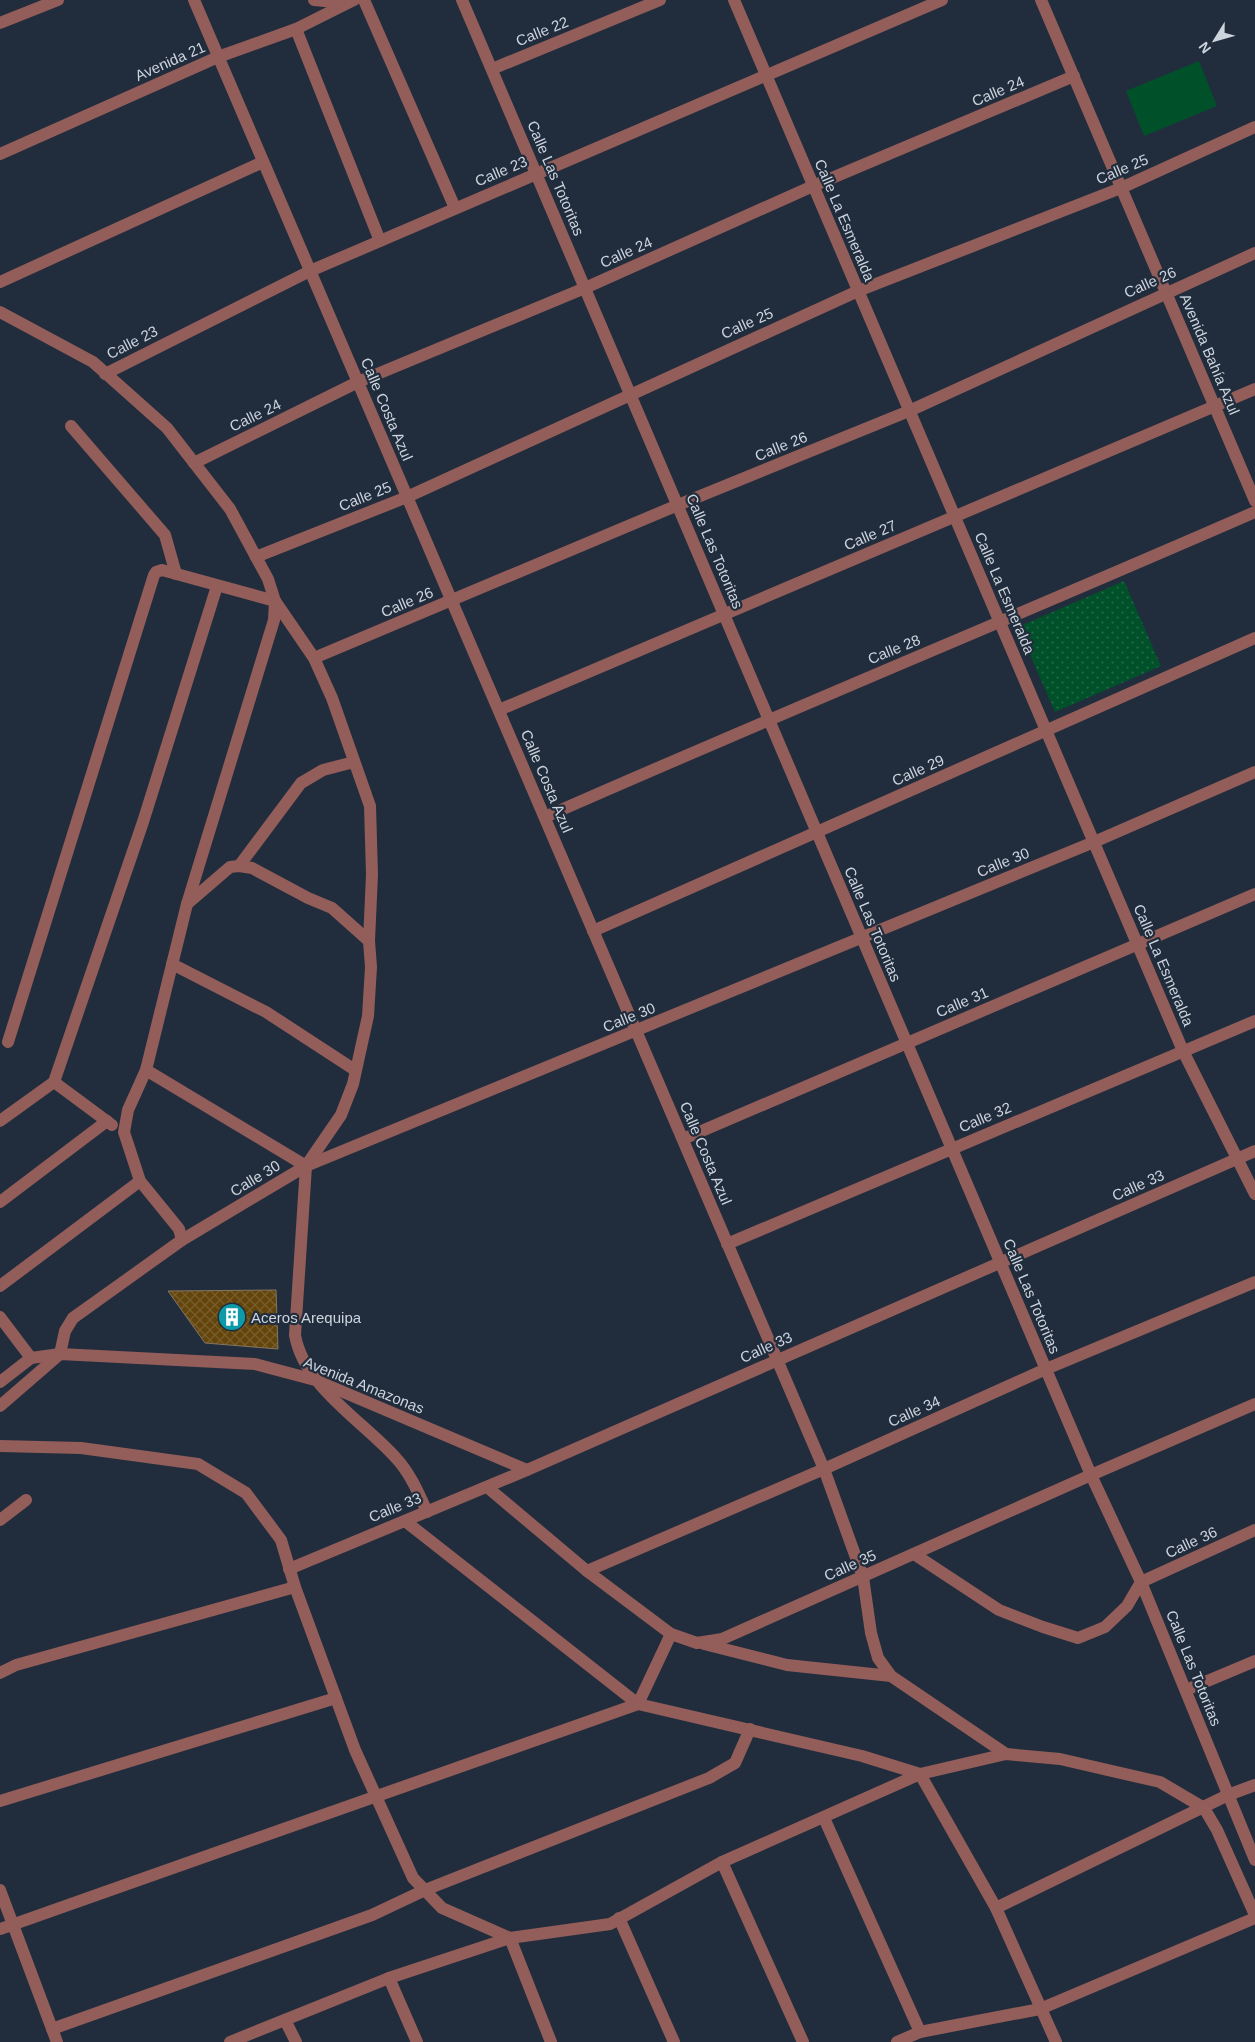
<svg xmlns="http://www.w3.org/2000/svg" width="1255" height="2042" font-family="Arial,sans-serif">
	<defs>
		<pattern id="park-dots" width="8" height="8" patternUnits="userSpaceOnUse" patternTransform="scale(1.25)"><rect width="8" height="8" fill="#00512a"/><path d="M2 2h.1M6 6h.1" fill="none" stroke="#246948" stroke-width="1.8" stroke-linecap="round"/></pattern>
		<pattern id="building-cross-hatch" width="8" height="8" patternUnits="userSpaceOnUse" patternTransform="scale(1.25)"><rect width="8" height="8" fill="#63440a"/><path d="M0 0l8 8M0 8l8-8" fill="none" stroke="#785e2d"/></pattern>
	</defs>
	<rect width="100%" height="100%" fill="#212d3c"/>
	<polygon fill="url(#park-dots)" points="1124,581 1161,666 1055,712 1018,627"/>
	<polygon fill="#00512a" points="1199,61 1217,106 1144,136 1126,91"/>
	<polygon fill="url(#building-cross-hatch)" stroke="#837663" points="276,1290 278,1349 205,1343 168,1291"/>
	<g fill="none" stroke-linecap="round" stroke-linejoin="round">
		<g stroke="#935d5a" stroke-width="12">
			<polyline points="194,0 824,1469 863,1577 871,1633 878,1658 891,1676 1006,1754"/>
			<polyline points="314,0 347,3"/>
			<polyline points="364,0 455,208"/>
			<polyline points="462,0 1091,1475 1141,1582 1255,1860"/>
			<polyline points="734,0 1183,1051 1255,1194"/>
			<polyline points="1041,0 1255,501"/>
			<polyline points="0,23 58,0"/>
			<polyline points="296,29 380,241"/>
			<polyline points="492,69 660,0"/>
			<polyline points="0,154 218,57 296,29 354,0"/>
			<polyline points="0,282 263,162"/>
			<polyline points="0,312 93,362 167,428 230,509 268,579 275,601 274,620 187,904 146,1070 128,1110 124,1132 140,1181 179,1229 182,1240"/>
			<polyline points="105,374 310,271 942,0"/>
			<polyline points="71,426 165,535 176,574"/>
			<polyline points="194,463 358,382 585,288 813,186 1074,76"/>
			<polyline points="256,557 407,497 858,291 1121,188 1255,127"/>
			<polyline points="314,658 678,505 909,411 1255,253"/>
			<polyline points="499,710 1255,389"/>
			<path d="M545 817C781 713 1019 615 1255 512"/>
			<polyline points="239,866 301,783 323,770 354,762"/>
			<polyline points="187,904 230,867 239,866 252,868 308,898 332,908 369,941"/>
			<polyline points="593,931 1255,638"/>
			<polyline points="172,964 266,1012 355,1070"/>
			<path d="M8 1042 154 575 156 572 162 570 275 601 314 658 332 698 370 806 372 875 369 941 371 967 368 1016 353 1084 341 1115 306 1166 295 1335C304 1387 363 1421 396 1458 410 1473 419 1494 427 1512"/>
			<polyline points="146,1070 306,1166"/>
			<polyline points="54,1082 112,1125"/>
			<polyline points="0,1121 54,1082 143,822 217,586"/>
			<polyline points="683,1139 1255,894"/>
			<polyline points="0,1202 107,1121"/>
			<polyline points="727,1244 1255,1021"/>
			<polyline points="0,1286 140,1181"/>
			<polyline points="0,1317 31,1358"/>
			<polyline points="60,1354 65,1331 73,1318 182,1240 306,1166 1094,842 1255,772"/>
			<polyline points="0,1382 31,1358 60,1354 255,1364 315,1380 527,1470"/>
			<polyline points="0,1406 60,1354"/>
			<polyline points="0,1446 81,1448 198,1464 246,1493 281,1540 295,1587 355,1750 413,1878 442,1908 510,1938 551,2042"/>
			<polyline points="487,1487 587,1571 671,1634 697,1643 722,1639 1091,1475 1255,1404"/>
			<polyline points="0,1520 26,1500"/>
			<polyline points="405,1521 638,1704 862,1756 920,1774 996,1908 1056,2042"/>
			<polyline points="914,1554 999,1610 1043,1627 1078,1638 1105,1627 1127,1606 1141,1582 1255,1530"/>
			<polyline points="289,1569 527,1470 1255,1151"/>
			<polyline points="587,1571 824,1469 1046,1369 1255,1282"/>
			<polyline points="704,1644 787,1665 891,1676"/>
			<polyline points="0,1673 16,1665 295,1587"/>
			<polyline points="1186,1690 1255,1661"/>
			<polyline points="0,1801 336,1698"/>
			<polyline points="824,1818 920,2032"/>
			<polyline points="722,1862 803,2042"/>
			<polyline points="0,1890 57,2042"/>
			<polyline points="996,1908 1228,1795 1255,1785"/>
			<polyline points="619,1918 674,2042"/>
			<polyline points="0,1929 638,1704 671,1634"/>
			<polyline points="389,1978 417,2042"/>
			<polyline points="285,2020 296,2042"/>
			<polyline points="52,2029 372,1915 425,1890 709,1778 735,1763 750,1729"/>
			<polyline points="230,2042 389,1978 510,1938 610,1924 722,1862 920,1774 1006,1754 1060,1759 1160,1782 1204,1808 1217,1830 1255,1915"/>
			<polyline points="897,2042 920,2032 1040,2009 1255,1918"/>
		</g>
	</g>
	<defs>
		<symbol id="building-disc" viewBox="-11 -11 22 22"><circle r="9.5" fill="#0f9aa8" stroke="#212d3c"/><path d="M-4-6H4V6H1V3H-1V6H-4ZM-2.5-4.3h1.7v1.8h-1.7ZM.8-4.3h1.7v1.8H.8ZM-2.5-1h1.7V.8h-1.7ZM.8-1h1.7V.8H.8Z" fill="#fff"/></symbol>
	</defs>
	<g fill-rule="evenodd">
		<use href="#building-disc" x="216" y="1301" width="32" height="32"/>
	</g>
	<g text-anchor="middle" dominant-baseline="central" stroke-width="4.5" stroke-linejoin="round" paint-order="stroke">
		<g font-size="15" fill="#ccd4de" stroke="#212d3c">
			<text transform="translate(542 31) rotate(-22)">Calle 22</text>
			<text transform="translate(170 61) rotate(-24)">Avenida 21</text>
			<text transform="translate(998 91) rotate(-23)">Calle 24</text>
			<text transform="translate(1122 169) rotate(-23)">Calle 25</text>
			<text transform="translate(501 171) rotate(-23)">Calle 23</text>
			<text transform="translate(556 178) rotate(67)">Calle Las Totoritas</text>
			<text transform="translate(845 220) rotate(67)">Calle La Esmeralda</text>
			<text transform="translate(626 252) rotate(-24)">Calle 24</text>
			<text transform="translate(1150 282) rotate(-24)">Calle 26</text>
			<text transform="translate(747 323) rotate(-24)">Calle 25</text>
			<text transform="translate(132 342) rotate(-27)">Calle 23</text>
			<text transform="translate(1210 354) rotate(67)">Avenida Bahía Azul</text>
			<text transform="translate(387 409) rotate(67)">Calle Costa Azul</text>
			<text transform="translate(255 415) rotate(-26)">Calle 24</text>
			<text transform="translate(781 446) rotate(-22)">Calle 26</text>
			<text transform="translate(365 496) rotate(-22)">Calle 25</text>
			<text transform="translate(870 535) rotate(-23)">Calle 27</text>
			<text transform="translate(715 551) rotate(67)">Calle Las Totoritas</text>
			<text transform="translate(1005 593) rotate(67)">Calle La Esmeralda</text>
			<text transform="translate(407 602) rotate(-23)">Calle 26</text>
			<text transform="translate(894 649) rotate(-22)">Calle 28</text>
			<text transform="translate(918 770) rotate(-24)">Calle 29</text>
			<text transform="translate(547 781) rotate(67)">Calle Costa Azul</text>
			<text transform="translate(1003 862) rotate(-22)">Calle 30</text>
			<text transform="translate(873 924) rotate(67)">Calle Las Totoritas</text>
			<text transform="translate(1164 965) rotate(67)">Calle La Esmeralda</text>
			<text transform="translate(962 1002) rotate(-23)">Calle 31</text>
			<text transform="translate(629 1017) rotate(-22)">Calle 30</text>
			<text transform="translate(985 1117) rotate(-23)">Calle 32</text>
			<text transform="translate(706 1153) rotate(67)">Calle Costa Azul</text>
			<text transform="translate(255 1178) rotate(-31)">Calle 30</text>
			<text transform="translate(1138 1185) rotate(-24)">Calle 33</text>
			<text transform="translate(1032 1296) rotate(67)">Calle Las Totoritas</text>
			<text transform="translate(766 1347) rotate(-24)">Calle 33</text>
			<text transform="translate(364 1385) rotate(22)">Avenida Amazonas</text>
			<text transform="translate(914 1411) rotate(-24)">Calle 34</text>
			<text transform="translate(395 1507) rotate(-22)">Calle 33</text>
			<text transform="translate(1191 1542) rotate(-25)">Calle 36</text>
			<text transform="translate(850 1565) rotate(-24)">Calle 35</text>
			<text transform="translate(1194 1668) rotate(68)">Calle Las Totoritas</text>
		</g>
		<g font-size="15" fill="#ccd4de" stroke="#212d3c" text-anchor="start">
			<text x="251" y="1317">Aceros Arequipa</text>
		</g>
	</g>
	<g transform="translate(1215 40) rotate(233)" stroke="#212d3c" stroke-width="4" paint-order="stroke">
	<path d="M0-4L9 19L0 12L-9 19Z" fill="#ccd4de"/>
	<text y="-8" font-size="14" font-weight="bold" text-anchor="middle" fill="#ccd4de">N</text>
	</g>
</svg>
